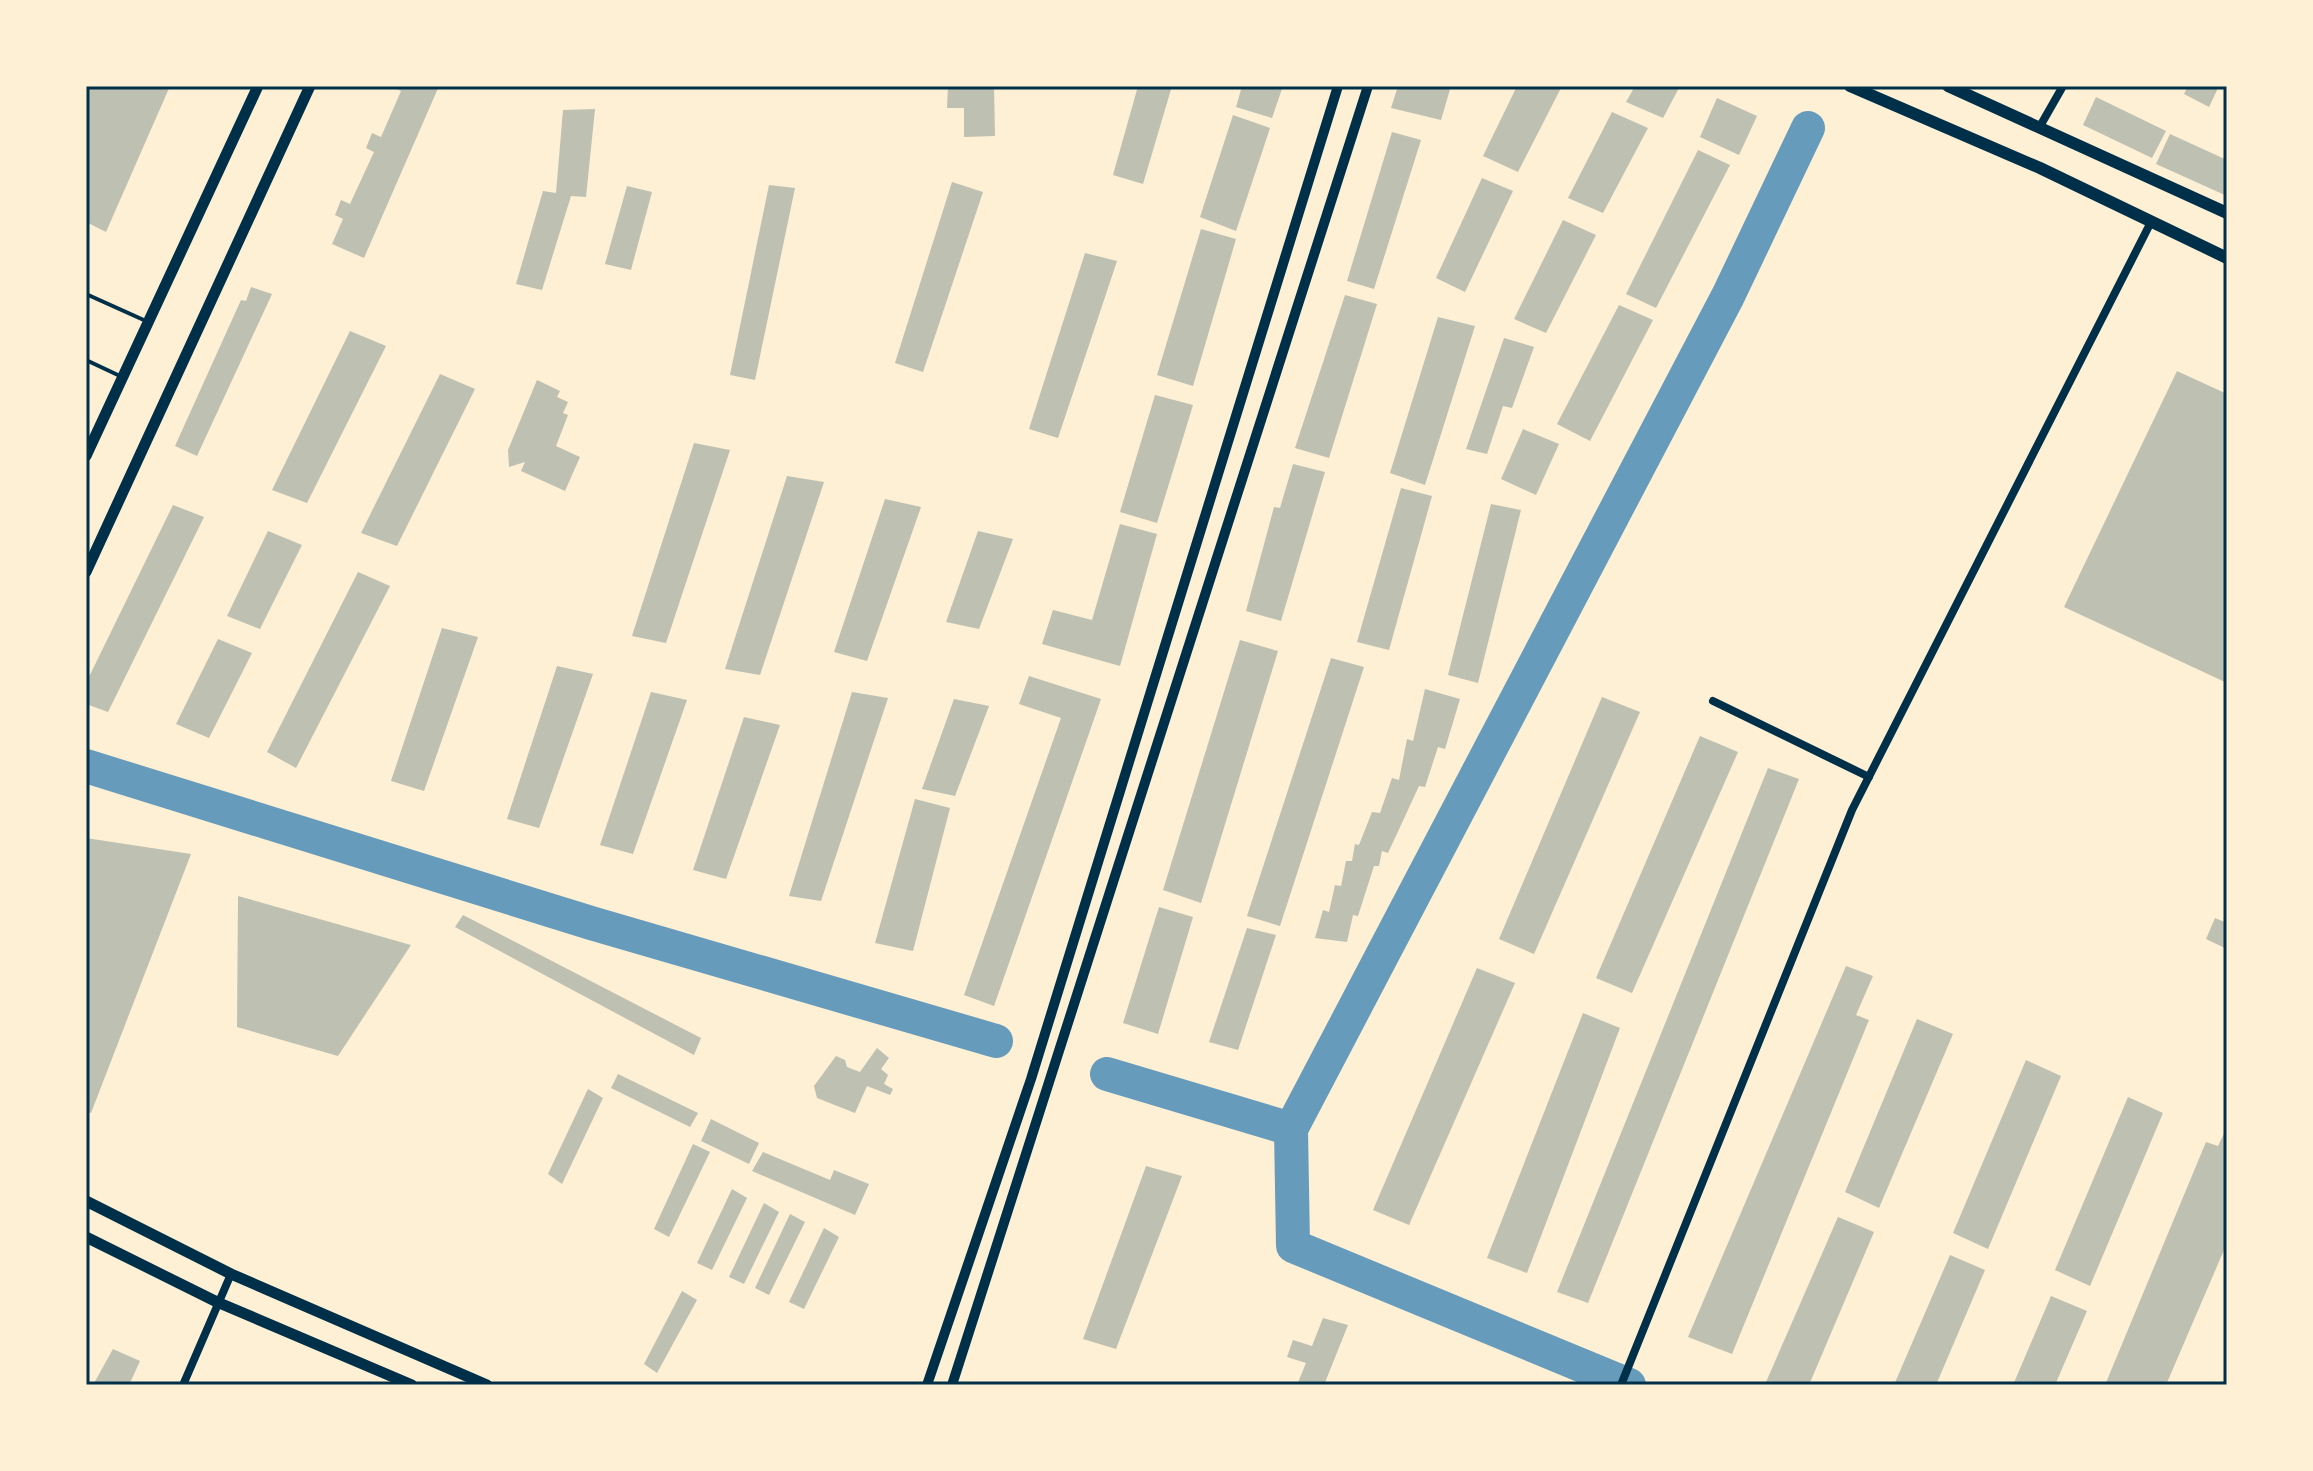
<svg xmlns="http://www.w3.org/2000/svg" width="2313" height="1471" font-family="Figtree,sans-serif">
	<rect width="100%" height="100%" fill="#fdf0d5"/>
	<g fill="none" stroke-linecap="round" stroke-linejoin="round">
		<g stroke="#669bbc" stroke-width="34">
			<polyline points="86,766 591,923 996,1041"/>
			<polyline points="1107,1074 1291,1129 1728,296 1808,128"/>
			<polyline points="1291,1129 1293,1246 1629,1385"/>
		</g>
	</g>
	<g fill="#bec0b2">
		<polygon points="86,86 170,86 106,232 86,222"/>
		<polygon points="390,86 439,86 364,258 332,244 343,219 335,215 341,200 350,204 374,152 366,148 372,133 381,137 401,91"/>
		<polygon points="948,86 994,86 995,136 964,137 964,108 947,108"/>
		<polygon points="1138,86 1172,86 1143,184 1113,175"/>
		<polygon points="1242,86 1283,86 1272,118 1236,107"/>
		<polygon points="1398,86 1451,86 1441,120 1391,108"/>
		<polygon points="1517,86 1562,86 1518,172 1483,156"/>
		<polygon points="1635,86 1680,86 1663,118 1626,102"/>
		<polygon points="2188,86 2219,86 2209,107 2184,94"/>
		<polygon points="2096,97 2166,131 2152,158 2083,125"/>
		<polygon points="1717,98 1757,116 1739,155 1700,137"/>
		<polygon points="595,109 586,197 571,196 542,290 516,284 543,191 556,193 563,110"/>
		<polygon points="1612,112 1648,128 1603,213 1568,198"/>
		<polygon points="1233,115 1270,128 1236,231 1200,217"/>
		<polygon points="1392,132 1421,140 1374,289 1347,281"/>
		<polygon points="2170,134 2227,160 2227,196 2156,164"/>
		<polygon points="1698,150 1730,165 1656,308 1626,294"/>
		<polygon points="1482,178 1513,191 1465,292 1436,278"/>
		<polygon points="952,182 983,192 923,372 895,363"/>
		<polygon points="769,185 795,188 755,380 730,375"/>
		<polygon points="627,186 652,192 631,270 605,264"/>
		<polygon points="1563,220 1596,235 1546,333 1514,319"/>
		<polygon points="1201,229 1236,239 1193,386 1157,375"/>
		<polygon points="1085,253 1117,261 1058,438 1029,429"/>
		<polygon points="251,287 272,294 197,456 175,446 241,300 246,301"/>
		<polygon points="1345,295 1377,304 1329,458 1295,448"/>
		<polygon points="1619,305 1653,320 1590,441 1557,424"/>
		<polygon points="1438,317 1475,326 1425,485 1390,473"/>
		<polygon points="350,331 386,346 307,503 272,490"/>
		<polygon points="1504,338 1534,347 1512,408 1503,406 1487,454 1466,449"/>
		<polygon points="2177,371 2227,394 2227,683 2064,607"/>
		<polygon points="440,374 475,389 397,546 361,533"/>
		<polygon points="537,380 560,391 557,397 568,402 563,413 568,415 556,446 580,457 565,491 521,471 525,462 509,467 508,450"/>
		<polygon points="1155,395 1193,405 1157,523 1120,512"/>
		<polygon points="1523,429 1559,444 1536,495 1501,479"/>
		<polygon points="694,443 730,450 666,643 632,636"/>
		<polygon points="1293,464 1325,472 1281,621 1246,611 1274,507 1280,508"/>
		<polygon points="787,476 824,482 760,675 725,669"/>
		<polygon points="1401,488 1432,496 1389,650 1357,642"/>
		<polygon points="885,499 921,507 867,661 834,652"/>
		<polygon points="1491,504 1521,510 1478,683 1448,675"/>
		<polygon points="173,505 204,517 108,712 86,704 86,683"/>
		<polygon points="1120,524 1157,534 1120,666 1042,644 1053,610 1092,620"/>
		<polygon points="268,531 302,545 260,629 227,616"/>
		<polygon points="978,531 1013,539 979,629 946,622"/>
		<polygon points="358,572 390,586 296,768 267,752"/>
		<polygon points="442,628 478,637 424,791 391,781"/>
		<polygon points="218,639 252,653 209,738 176,724"/>
		<polygon points="1240,640 1278,651 1201,903 1163,890"/>
		<polygon points="1331,658 1364,667 1280,926 1247,916"/>
		<polygon points="557,666 593,674 539,828 507,819"/>
		<polygon points="1029,676 1101,699 994,1006 964,995 1061,718 1019,704"/>
		<polygon points="1425,689 1460,699 1445,749 1438,747 1425,787 1419,786 1388,853 1382,851 1379,866 1374,866 1358,916 1353,915 1347,942 1315,938 1323,910 1329,912 1335,885 1341,886 1346,861 1352,861 1355,844 1359,845 1372,812 1380,813 1392,778 1399,780 1407,739 1413,741"/>
		<polygon points="651,692 687,700 633,854 600,845"/>
		<polygon points="852,692 888,698 821,901 789,896"/>
		<polygon points="1602,697 1640,712 1534,954 1499,939"/>
		<polygon points="954,699 989,706 955,796 922,789"/>
		<polygon points="744,717 780,725 726,879 693,870"/>
		<polygon points="1700,736 1738,752 1632,993 1596,978"/>
		<polygon points="1768,768 1799,779 1588,1303 1557,1292"/>
		<polygon points="915,799 950,808 913,951 875,943"/>
		<polygon points="86,838 191,854 91,1113 86,1111"/>
		<polygon points="238,896 411,945 338,1056 237,1027"/>
		<polygon points="1159,907 1193,917 1158,1034 1123,1023"/>
		<polygon points="463,915 701,1038 694,1055 455,927"/>
		<polygon points="2215,918 2227,923 2227,949 2206,939"/>
		<polygon points="1247,928 1276,935 1238,1050 1209,1042"/>
		<polygon points="1846,966 1873,976 1856,1015 1869,1020 1732,1354 1688,1337"/>
		<polygon points="1477,968 1515,983 1409,1225 1373,1210"/>
		<polygon points="1583,1013 1620,1028 1527,1273 1487,1258"/>
		<polygon points="1917,1019 1953,1034 1879,1208 1845,1192"/>
		<polygon points="877,1048 889,1058 881,1069 888,1075 884,1084 893,1089 890,1095 867,1086 855,1113 817,1098 814,1086 836,1056 845,1060 847,1067 860,1072"/>
		<polygon points="2026,1060 2061,1076 1988,1249 1953,1233"/>
		<polygon points="618,1074 698,1113 690,1127 611,1088"/>
		<polygon points="588,1089 603,1098 562,1184 548,1174"/>
		<polygon points="2128,1097 2163,1113 2090,1286 2055,1270"/>
		<polygon points="711,1119 759,1143 749,1164 701,1141"/>
		<polygon points="2227,1127 2227,1243 2166,1385 2105,1385 2206,1142 2218,1146"/>
		<polygon points="693,1144 710,1152 669,1237 654,1229"/>
		<polygon points="763,1152 830,1180 834,1170 869,1184 855,1215 752,1171"/>
		<polygon points="1146,1166 1182,1176 1116,1349 1083,1339"/>
		<polygon points="732,1189 747,1198 712,1270 697,1263"/>
		<polygon points="764,1203 779,1212 744,1284 729,1277"/>
		<polygon points="790,1214 805,1222 769,1295 755,1288"/>
		<polygon points="1838,1217 1874,1232 1809,1385 1773,1385 1766,1382"/>
		<polygon points="824,1228 839,1237 804,1309 789,1302"/>
		<polygon points="1950,1255 1985,1270 1936,1385 1894,1385"/>
		<polygon points="682,1291 697,1300 657,1373 644,1364"/>
		<polygon points="2051,1296 2087,1311 2055,1385 2013,1385"/>
		<polygon points="1323,1318 1348,1325 1324,1385 1297,1385 1306,1363 1287,1357 1293,1340 1312,1346"/>
		<polygon points="113,1349 140,1361 129,1385 93,1385"/>
	</g>
	<g fill="none" stroke-linecap="round" stroke-linejoin="round">
		<g stroke="#003049" stroke-width="4">
			<polyline points="86,294 146,321"/>
			<polyline points="86,360 120,376"/>
		</g>
		<g stroke="#003049" stroke-width="8">
			<polyline points="2039,128 2063,86"/>
			<polyline points="1713,701 1869,777"/>
			<polyline points="183,1385 231,1274"/>
			<polyline points="1621,1385 1852,810 2151,222"/>
		</g>
		<g stroke="#003049" stroke-width="10">
			<polyline points="927,1385 1031,1079 1338,86"/>
			<polyline points="952,1385 1368,86"/>
		</g>
		<g stroke="#003049" stroke-width="11">
			<polyline points="86,456 258,86"/>
			<polyline points="86,572 310,86"/>
			<polyline points="86,1201 231,1274 487,1385"/>
			<polyline points="86,1237 217,1302 412,1385"/>
		</g>
		<g stroke="#003049" stroke-width="12">
			<polyline points="1850,86 2040,168 2227,258"/>
			<polyline points="1948,86 2227,213"/>
		</g>
	</g>
	<rect width="2313" height="1471" fill="none" stroke="#fdf0d5" stroke-width="176"/>
	<rect x="88" y="88" width="2137" height="1295" fill="none" stroke="#003049" stroke-width="3"/>
</svg>
